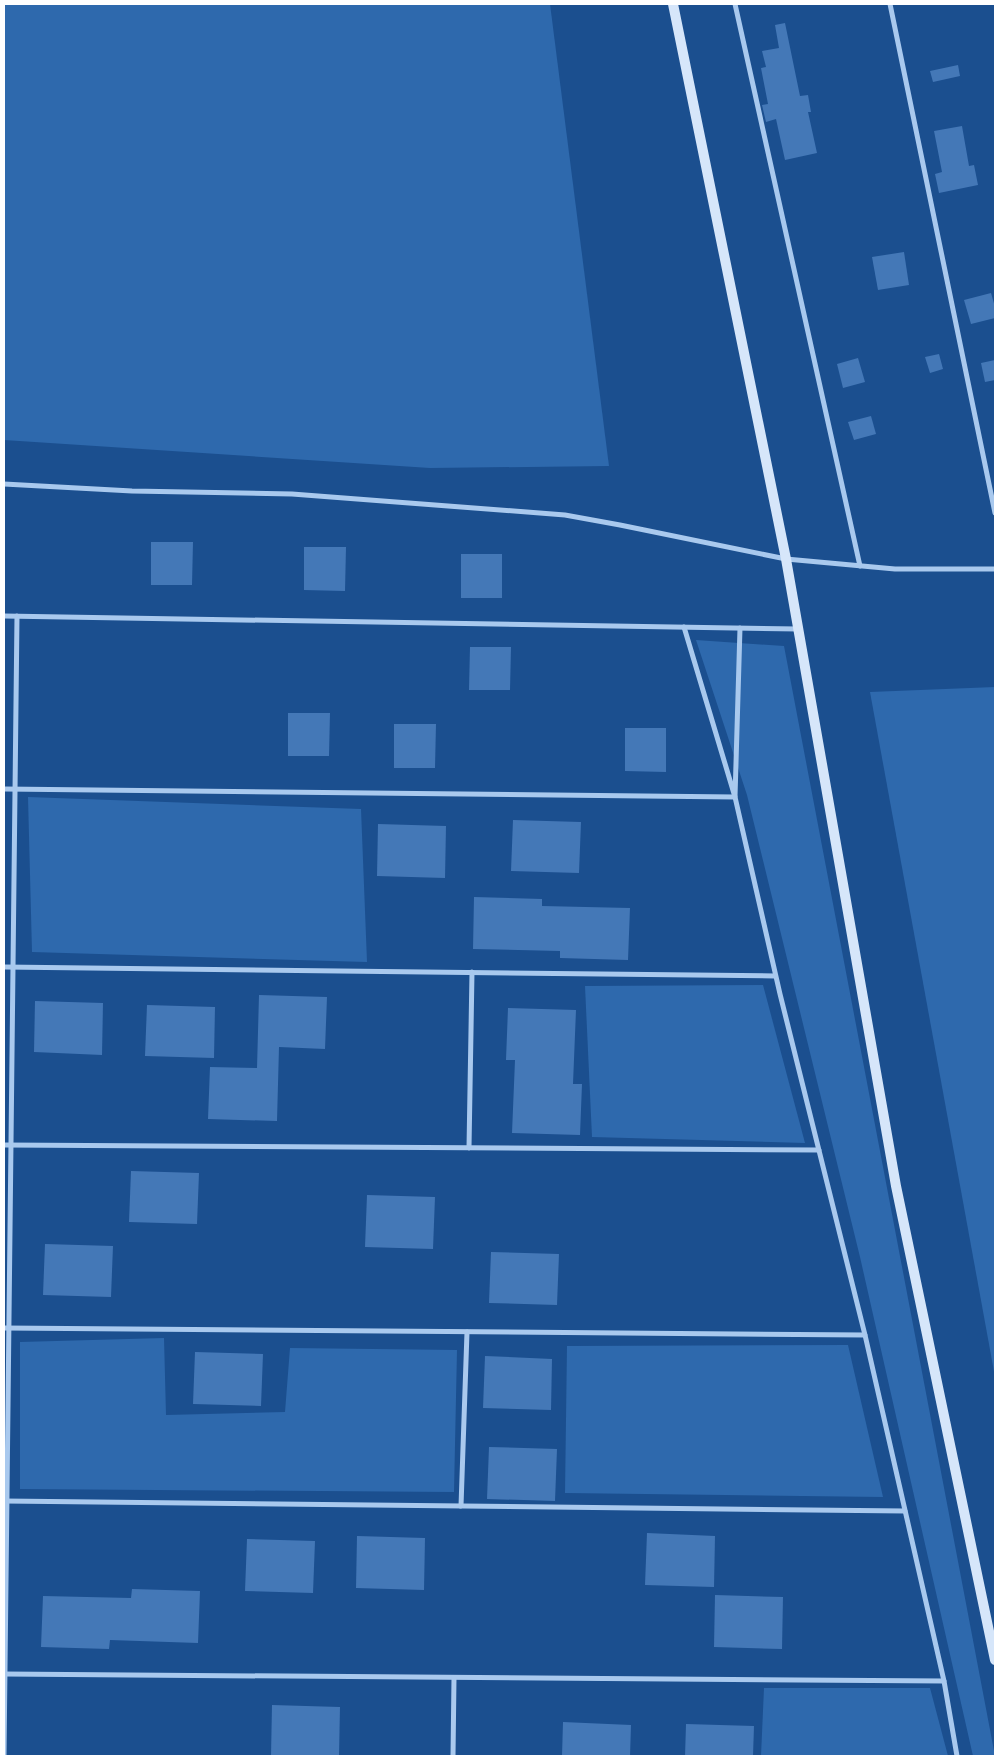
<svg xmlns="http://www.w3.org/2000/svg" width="999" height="1760" font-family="'Noto Sans',sans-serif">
	<rect width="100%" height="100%" fill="#1b4f8f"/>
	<g fill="#2e69ad">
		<polygon points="4,4 550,4 609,466 430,468 4,440"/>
		<polygon points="696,640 784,646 995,1756 973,1756 860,1257 747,795"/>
		<polygon points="995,687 995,1377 870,692"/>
		<polygon points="28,797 361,809 367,962 32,952"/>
		<polygon points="763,985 805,1143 592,1137 585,986"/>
		<polygon points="164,1338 166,1415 285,1412 290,1348 457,1350 454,1492 20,1489 20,1342"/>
		<polygon points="848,1345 883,1497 565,1493 567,1346"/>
		<polygon points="764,1688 930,1688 948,1756 761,1756"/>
	</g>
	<g fill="#4478b7">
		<polygon points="785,23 800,96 808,95 811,112 808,112 817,153 785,160 776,119 766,122 762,105 768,104 761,68 766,67 762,51 779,48 775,25"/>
		<polygon points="958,65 960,76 933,82 930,71"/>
		<polygon points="962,126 969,166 974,165 978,185 939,193 935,174 942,172 934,131"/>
		<polygon points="904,252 909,285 878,290 872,257"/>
		<polygon points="991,293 995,307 995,318 971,324 964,300"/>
		<polygon points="939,354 943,369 930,373 925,357"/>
		<polygon points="858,358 865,382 843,388 837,364"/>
		<polygon points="995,360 995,380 985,382 981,363"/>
		<polygon points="871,416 876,434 854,440 848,422"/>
		<polygon points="151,542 193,542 192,585 151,585"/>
		<polygon points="304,547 346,547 345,591 304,590"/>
		<rect x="461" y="554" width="41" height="44"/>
		<polygon points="470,647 511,647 510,690 469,690"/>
		<polygon points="288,713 330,713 329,756 288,756"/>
		<polygon points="394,724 436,724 435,768 394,768"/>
		<polygon points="625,728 666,728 666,772 625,771"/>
		<polygon points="513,820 581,822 579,873 511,871"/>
		<polygon points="378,824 446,826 445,878 377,876"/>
		<polygon points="474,897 542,899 542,906 630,908 628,960 560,958 560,951 473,949"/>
		<polygon points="259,995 327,997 325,1049 279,1047 277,1121 208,1119 210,1067 257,1068"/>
		<polygon points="35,1001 103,1003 102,1055 34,1052"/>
		<polygon points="147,1005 215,1007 214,1058 145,1056"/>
		<polygon points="508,1008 576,1010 573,1084 582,1084 580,1135 512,1133 515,1060 506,1060"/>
		<polygon points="131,1171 199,1173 197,1224 129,1222"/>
		<polygon points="367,1195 435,1197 433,1249 365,1247"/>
		<polygon points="45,1244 113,1246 111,1297 43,1295"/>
		<polygon points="491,1252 559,1254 557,1305 489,1303"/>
		<polygon points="195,1352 263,1354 261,1406 193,1404"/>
		<polygon points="485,1356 552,1359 551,1410 483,1408"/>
		<polygon points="489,1447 557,1449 555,1501 487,1499"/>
		<polygon points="647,1533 715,1536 714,1587 645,1585"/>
		<polygon points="357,1536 425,1538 424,1590 356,1588"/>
		<polygon points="247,1539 315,1541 313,1593 245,1591"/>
		<polygon points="132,1589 200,1591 198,1643 110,1640 109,1649 41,1647 43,1596 131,1598"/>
		<polygon points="715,1595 783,1597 782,1649 714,1647"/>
		<polygon points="272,1705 340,1707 339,1756 271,1756"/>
		<polygon points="563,1722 631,1725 630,1756 562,1756"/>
		<polygon points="686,1724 754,1726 753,1756 685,1756"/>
	</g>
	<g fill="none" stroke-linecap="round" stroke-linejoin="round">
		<g stroke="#a9c9ee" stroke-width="5">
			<polyline points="735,4 860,566"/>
			<polyline points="890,4 995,513"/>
			<polyline points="4,484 132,491 292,494 565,515 620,525 786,559 895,569 995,569"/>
			<polyline points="4,616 798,629"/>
			<polyline points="684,627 735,797 780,994 865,1335 944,1681 957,1756"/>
			<polyline points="4,789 735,797 740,628"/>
			<polyline points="4,967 775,976"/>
			<polyline points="4,1145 819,1150"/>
			<polyline points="469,1148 472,972"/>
			<polyline points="4,1328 865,1335"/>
			<polyline points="4,1501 905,1511"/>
			<polyline points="461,1506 467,1332"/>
			<polyline points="4,1674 944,1681"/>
			<polyline points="4,1756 17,616"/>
			<polyline points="453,1756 454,1678"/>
		</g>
		<polyline stroke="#d6e6fa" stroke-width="10" points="673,4 786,559 896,1186 995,1660"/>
	</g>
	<rect width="999" height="1760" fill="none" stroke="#ffffff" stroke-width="10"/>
</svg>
